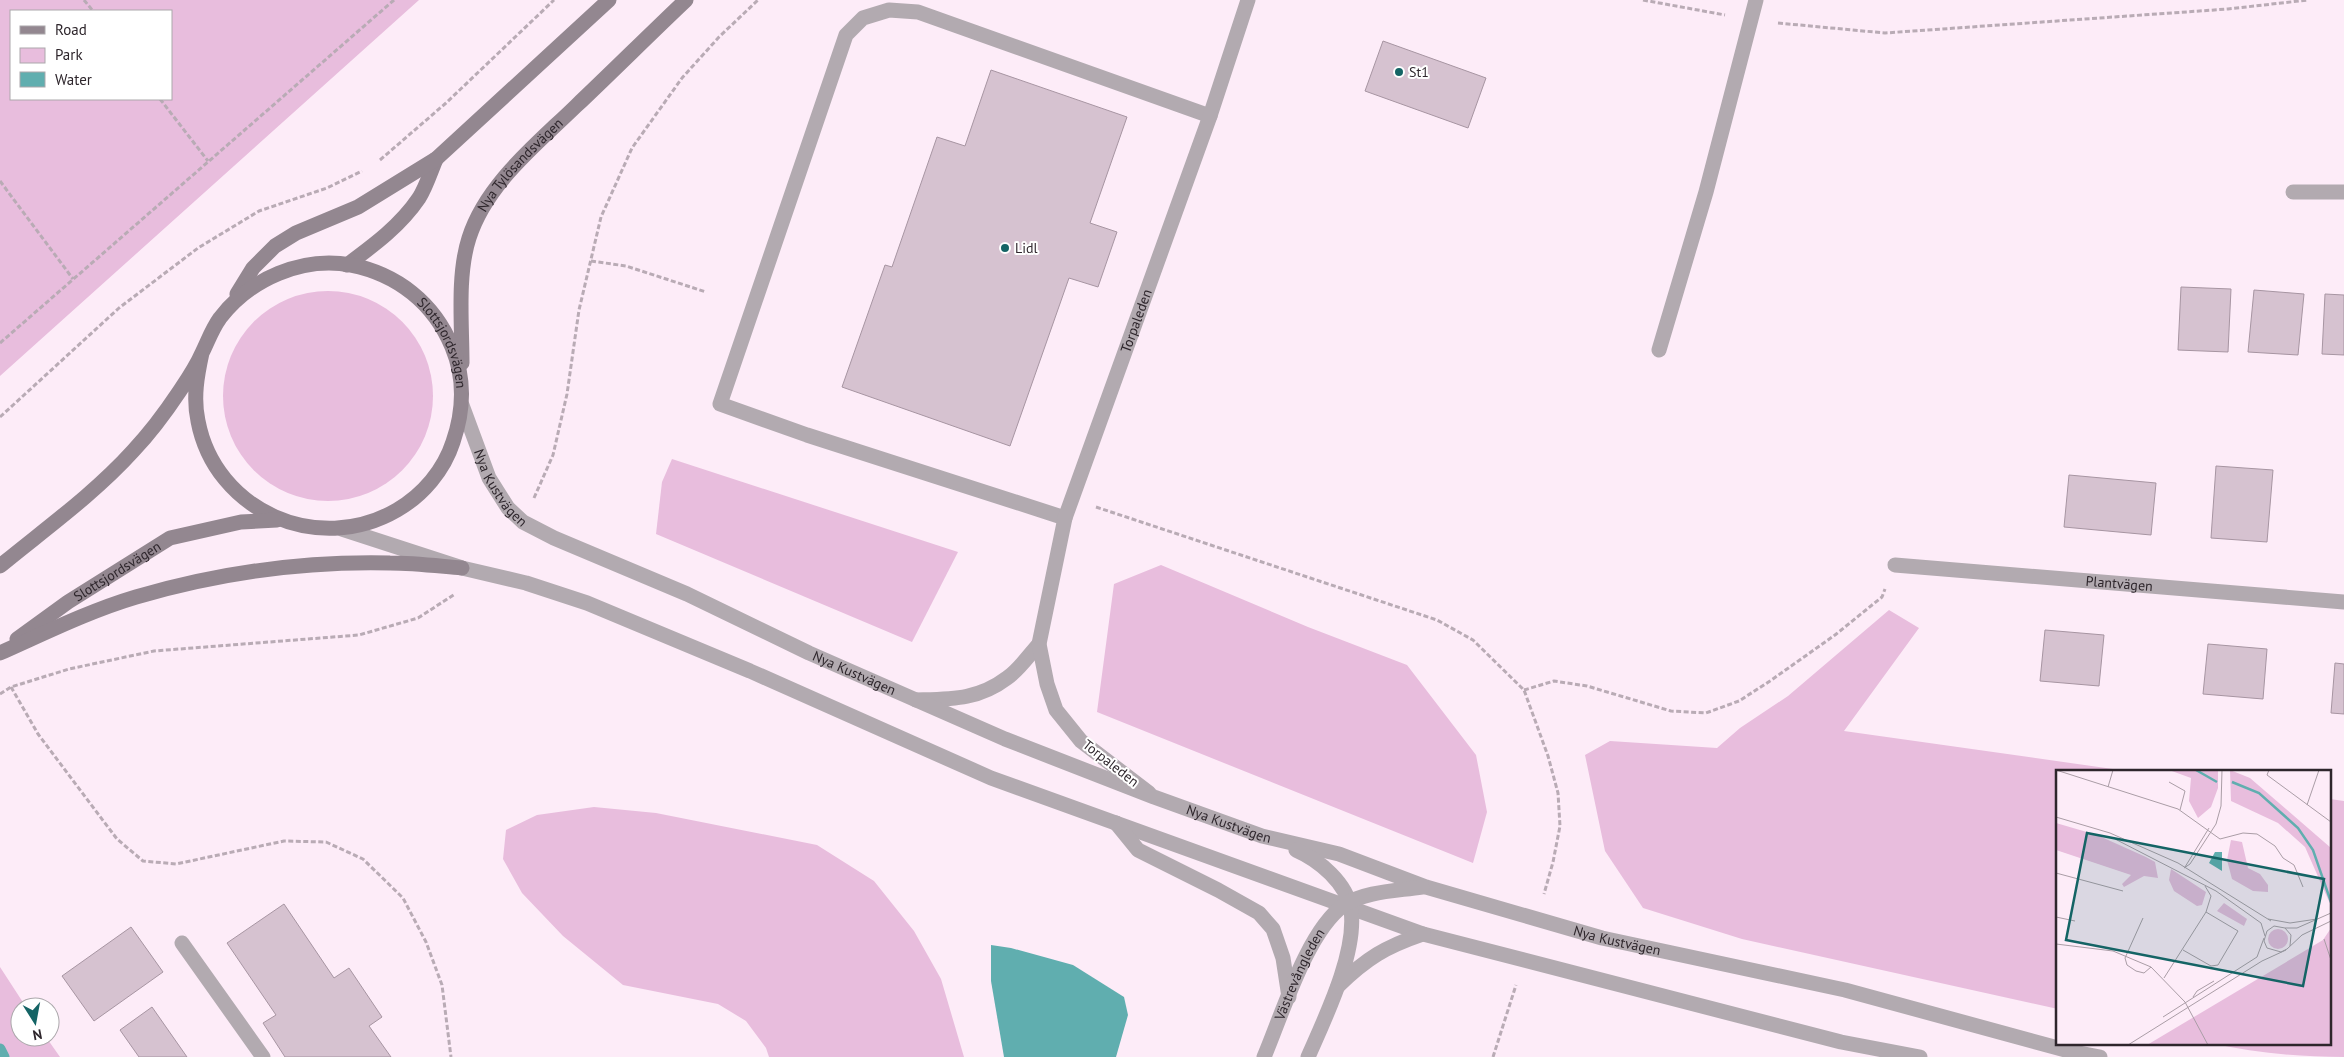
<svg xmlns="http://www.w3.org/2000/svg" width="2344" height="1057" font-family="'PT Sans',sans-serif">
	<rect width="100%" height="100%" fill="#fdecf8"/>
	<g fill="#e8bddd" fill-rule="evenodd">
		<path d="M0 0H419L0 376ZM11 11H171V99H11Z"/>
		<circle cx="328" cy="396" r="105"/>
		<polygon points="672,459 958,552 912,642 656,534 662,482"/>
		<polygon points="1161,565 1308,627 1407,665 1476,755 1487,812 1473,863 1097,712 1114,584"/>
		<polygon points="1889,610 1919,628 1844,731 2127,771 2058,771 2058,1009 1742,939 1643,908 1605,851 1585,755 1610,741 1717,748 1740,728 1788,696"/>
		<path d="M2330 799 2344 801V1057C2299 1057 2255 1053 2211 1043H2330Z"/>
		<polygon points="594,807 656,813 817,845 874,881 914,931 941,979 964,1057 769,1057 766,1048 746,1021 718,1004 623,985 563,936 522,893 503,859 506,830 537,815"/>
		<polygon points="0,967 26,1007 20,1007 20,1037 46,1037 60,1057 0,1057"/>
	</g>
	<polygon fill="#60aeaf" points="991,945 1011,948 1073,965 1124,997 1128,1015 1116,1057 1004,1057 991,981"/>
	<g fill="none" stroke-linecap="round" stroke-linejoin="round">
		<polyline stroke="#60aeaf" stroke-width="11" points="0,1049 4,1057"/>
	</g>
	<g fill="#d6c2d0" stroke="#a795a2">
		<polygon points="1383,41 1486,78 1468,128 1365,91"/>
		<polygon points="991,70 1127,117 1090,223 1117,232 1098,287 1069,278 1010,446 842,387 885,265 892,267 937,137 965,146"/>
		<polygon points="2181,287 2231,289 2228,352 2178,350"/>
		<polygon points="2254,290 2304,294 2298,355 2248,352"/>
		<polygon points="2325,294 2344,295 2344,355 2322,354"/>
		<polygon points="2216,466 2273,470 2267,542 2211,538"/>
		<polygon points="2069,475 2156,483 2151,535 2064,527"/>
		<polygon points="2045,630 2104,635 2099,686 2040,681"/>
		<polygon points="2208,644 2267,649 2263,699 2203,694"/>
		<polygon points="2335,663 2344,664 2344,714 2331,713"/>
		<polygon points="284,904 334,978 349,968 382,1017 369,1026 391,1057 285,1057 263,1023 276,1015 227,943"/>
		<polygon points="131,927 163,972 94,1021 62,976"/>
		<polygon points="152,1007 187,1057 139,1057 120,1030"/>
	</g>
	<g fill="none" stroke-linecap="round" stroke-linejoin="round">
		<g stroke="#b9abb5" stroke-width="3" stroke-dasharray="5 2.5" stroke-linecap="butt">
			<polyline points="84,0 93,11"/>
			<polyline points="1643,0 1725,15"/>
			<polyline points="1778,23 1885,33 2228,9 2308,0"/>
			<polyline points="160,99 208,161"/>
			<polyline points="380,160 446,103 554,0"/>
			<polyline points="0,181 73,279"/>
			<polyline points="591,261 626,266 706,292"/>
			<polyline points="0,343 394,0"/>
			<polyline points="0,417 119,308 198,248 259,211 327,188 362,171"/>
			<polyline points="534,498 553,455 567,394 579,310 601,217 632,148 682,78 719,37 758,0"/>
			<polyline points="1096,507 1437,620 1473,640 1524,690 1548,756 1558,793 1560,826 1553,862 1544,894"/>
			<polyline points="11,687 38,734 117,839 143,861 176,864 284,841 326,842 363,859 403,898 426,942 442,985 451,1057"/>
			<polyline points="1524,690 1554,681 1587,686 1671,711 1706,713 1739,701 1770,681 1835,635 1882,597 1885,589"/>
			<polyline points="0,694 11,687 69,669 154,651 359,635 418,618 455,594"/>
			<polyline points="1493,1057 1516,985"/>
		</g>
		<g stroke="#b2aab0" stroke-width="15">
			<polyline points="1659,350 1706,192 1756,0"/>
			<polyline points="1065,518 807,435 720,404 846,35 863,18 889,10 918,12 1210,116"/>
			<polyline points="182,943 263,1057"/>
		</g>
		<g stroke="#b2aab0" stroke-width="15">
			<polyline points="2293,192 2344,192"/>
			<path id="s1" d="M1895 565 2344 602"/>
			<path d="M916 700C951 699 978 700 1007 678 1019 670 1029 655 1039 644"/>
			<path id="s2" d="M1149 793 1081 741 1056 710 1047 684 1039 644 1065 518 1210 116 1248 0"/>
		</g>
		<g stroke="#b2aab0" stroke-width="15">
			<path id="s3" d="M462 405 489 478 508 508 523 522 554 538 687 594 809 653 1005 739 1154 797 1262 836 1339 854 1426 887 1602 938 1845 990 2069 1051 2100 1057"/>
			<polyline points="342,529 462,568 526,583 587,603 750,671 991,778 1423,934 1841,1042 1920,1057"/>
			<polyline points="1116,823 1138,850 1218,890 1259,913 1273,929 1283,958 1289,997"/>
			<path d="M1296 850C1319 860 1347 883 1351 910 1357 953 1325 1018 1308 1057"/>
			<path d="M1338 986C1367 958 1385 947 1423 934"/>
			<path id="s4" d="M1264 1057C1282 1015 1307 931 1344 905 1366 891 1397 891 1422 887"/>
		</g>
		<g stroke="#938790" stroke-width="15">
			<path d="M347 265C374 245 400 226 419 198 426 187 431 171 436 159"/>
			<polyline points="237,294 253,268 275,246 296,233 358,207 436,159 609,0"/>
			<path id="s5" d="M462 363C462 324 457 275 469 238 486 184 537 144 576 106 613 71 649 35 686 0"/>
			<path id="s6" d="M0 566C45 529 94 494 133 451 150 433 165 413 179 392 187 380 196 367 202 353 208 341 212 329 220 318 250 279 302 256 351 265 397 274 434 303 452 347 465 378 464 410 453 442 444 470 423 495 397 510 318 556 215 511 198 421 193 398 197 376 202 353"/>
			<path id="s7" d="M17 639 68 602 170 538 241 522 277 520"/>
			<path d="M0 653C45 633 89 611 136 597 218 573 305 561 390 563 414 563 438 566 462 568"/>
		</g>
	</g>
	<g fill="#146465" stroke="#fff" stroke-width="2">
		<circle cx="1399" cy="72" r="5"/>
		<circle cx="1005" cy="248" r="5"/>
	</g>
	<g text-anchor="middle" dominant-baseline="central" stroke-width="4" stroke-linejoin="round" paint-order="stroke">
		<g font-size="14" fill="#2e262c" stroke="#fff" text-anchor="start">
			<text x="1409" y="72">St1</text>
			<text x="1015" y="248">Lidl</text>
		</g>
		<g font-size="14" fill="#2e262c" stroke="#fff">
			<text stroke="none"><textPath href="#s5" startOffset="216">Nya Tylösandsvägen</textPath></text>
			<text stroke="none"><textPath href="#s2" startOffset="532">Torpaleden</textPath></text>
			<text stroke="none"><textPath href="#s6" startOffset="612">Slottsjordsvägen</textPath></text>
			<text stroke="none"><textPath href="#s3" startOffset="92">Nya Kustvägen</textPath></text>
			<text stroke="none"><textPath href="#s7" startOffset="121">Slottsjordsvägen</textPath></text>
			<text stroke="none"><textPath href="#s1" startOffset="225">Plantvägen</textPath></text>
			<text stroke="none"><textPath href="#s3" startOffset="498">Nya Kustvägen</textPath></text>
			<text transform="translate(1111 763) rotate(38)">Torpaleden</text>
			<text stroke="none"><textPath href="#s3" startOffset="902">Nya Kustvägen</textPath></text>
			<text stroke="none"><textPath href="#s3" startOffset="1308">Nya Kustvägen</textPath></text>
			<text stroke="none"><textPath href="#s4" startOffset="90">Västrevångleden</textPath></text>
		</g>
	</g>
	<g transform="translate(2056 770)">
		<rect width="275" height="275" fill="#fdecf8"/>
		<path d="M113 0H162V18L155 37 142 48 133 31 135 8ZM174 0 194 8 275 78V136L249 77 222 53 175 31ZM0 53 41 65 90 87 99 92 102 108 88 106 68 117 66 114 75 105 0 80ZM175 70 186 72 192 98 204 104 212 115V122L197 121 176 109 171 90ZM115 99 150 122 146 135 141 136 118 121 113 110ZM168 133 191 149 188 156 161 141ZM275 158V275H91L267 170ZM212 169a10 10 0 1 1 20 0a10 10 0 1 1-20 0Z" fill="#e8bddd"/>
		<path d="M159 82H166V101L153 93Z" fill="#60aeaf"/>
		<path fill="none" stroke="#60aeaf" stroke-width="2.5" d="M140 0 161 12M176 12 203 23 242 58 257 80 275 132"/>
		<path fill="none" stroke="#aa9da6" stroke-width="1" d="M0 0 122 39 164 69 187 63 201 64 219 76 227 88 238 95 247 117M213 0 211 5 275 52M113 12 129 21 124 40M52 17 57 0M251 35 263 0M0 47 54 63 122 93 215 151M59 69 160 121 205 153 209 166M129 97 153 58M128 98 134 94 160 54 165 36 166 0M0 103 67 121M0 147 19 151M87 148 69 188 71 195 80 201 88 203 95 197M212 149 234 153 261 149M229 158H241L275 143M268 169 275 190M0 174 57 181 95 197 129 232 152 275M234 176 235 165 229 158 218 156 211 161 208 171 211 178 225 182 231 179 246 165 275 151M127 180 155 196 162 195 182 161 150 142M108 208 150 142 155 126 149 116M137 227 141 221 158 211M107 247 201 187 208 168M72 275 206 191 230 180"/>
		<path fill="#146465" fill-opacity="0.15" stroke="#146465" stroke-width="2.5" d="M31 63 268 109 247 216 10 170Z"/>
		<rect width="275" height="275" fill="none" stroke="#2e262c" stroke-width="2.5"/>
	</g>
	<rect x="10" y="10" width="162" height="90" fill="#ffffff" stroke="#aba8ab"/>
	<rect x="20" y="26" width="25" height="8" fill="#938790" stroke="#aba8ab"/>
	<text x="55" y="35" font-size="15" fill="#2e262c">Road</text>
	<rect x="20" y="48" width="25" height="15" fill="#e8bddd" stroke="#aba8ab"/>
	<text x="55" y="60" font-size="15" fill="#2e262c">Park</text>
	<rect x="20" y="72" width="25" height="15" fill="#60aeaf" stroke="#aba8ab"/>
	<text x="55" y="85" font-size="15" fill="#2e262c">Water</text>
	<g transform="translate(35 1022) rotate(169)"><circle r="24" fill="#ffffff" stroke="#aba8ab"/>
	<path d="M0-4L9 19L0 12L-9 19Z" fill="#146465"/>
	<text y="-8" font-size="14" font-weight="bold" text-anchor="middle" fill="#2e262c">N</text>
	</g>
</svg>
